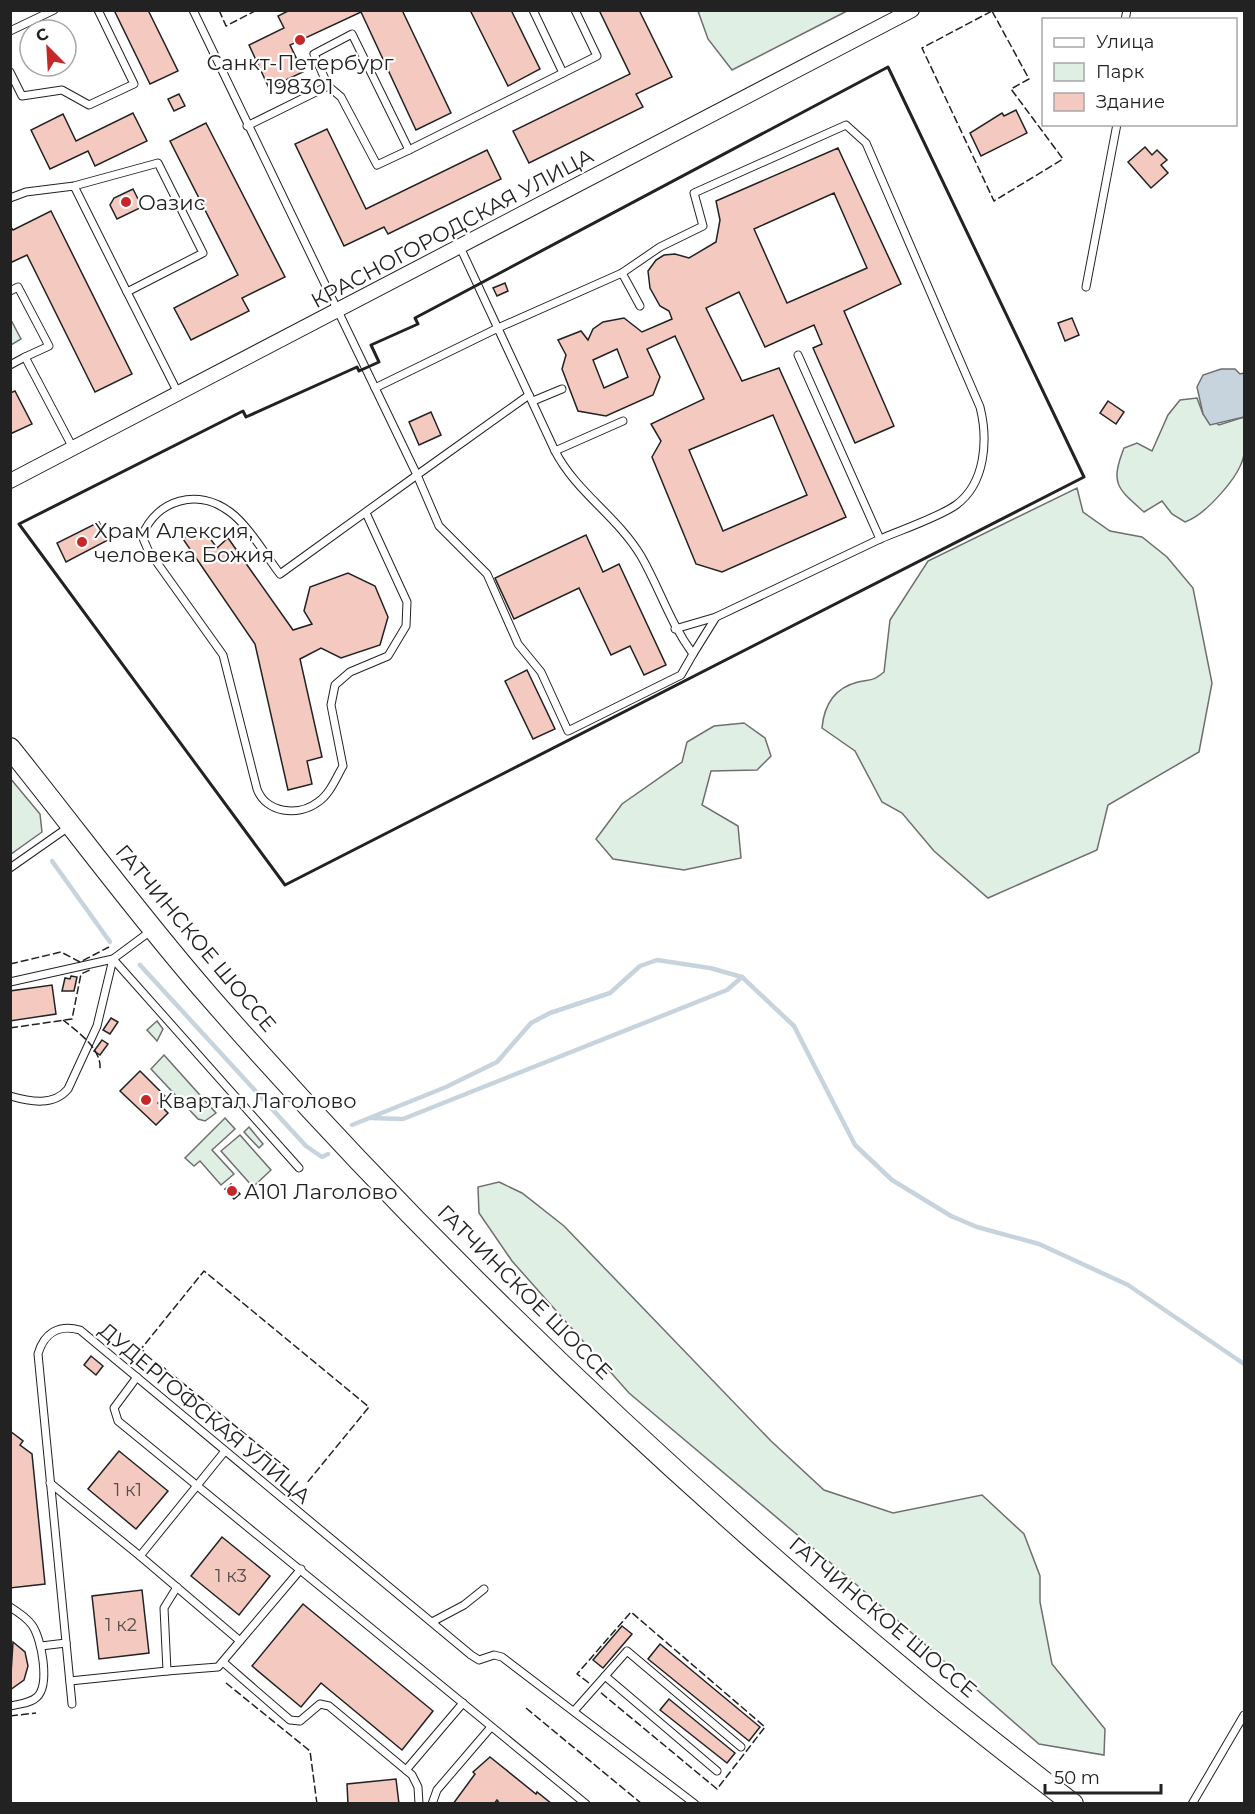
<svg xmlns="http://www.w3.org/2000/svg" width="1255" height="1814" font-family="Montserrat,sans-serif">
	<rect width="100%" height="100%" fill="#fff"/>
	<g fill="#e0efe3" stroke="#6f6f6f" stroke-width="1.5">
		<polygon points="698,11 698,10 847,11 732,70 708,39"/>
		<polygon points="11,320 21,339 11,345 10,321"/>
		<path d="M1197 398 1203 414 1219 425 1244 417C1244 429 1247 443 1244 454 1241 476 1205 515 1185 522L1172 514 1162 501 1144 512C1117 488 1110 484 1124 448L1137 443 1152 451 1168 415 1180 400Z"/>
		<path d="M1077 488 1083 512 1110 531 1142 537 1167 557 1193 588 1212 683 1199 752 1108 805 1097 850 988 898 934 851 902 813 882 802 855 751 822 728C824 705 834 688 858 682 871 679 872 682 884 672L890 620 928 561Z"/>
		<polygon points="744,723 765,738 771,756 757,770 711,771 702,805 738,826 741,858 684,870 613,859 596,839 622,804 682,762 687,742 714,726"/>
		<polygon points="10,778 40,814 42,832 11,854"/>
		<polygon points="157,1021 163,1029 157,1041 147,1030"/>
		<polygon points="164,1055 216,1113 205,1121 198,1119 151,1069"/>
		<polygon points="225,1118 235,1129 212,1150 234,1174 221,1185 200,1161 194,1166 185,1158"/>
		<polygon points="249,1127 263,1144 259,1148 244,1132"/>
		<polygon points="240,1135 271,1170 253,1187 221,1151"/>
		<polygon points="499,1182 522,1193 564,1226 771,1441 824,1490 893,1513 982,1495 1024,1534 1040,1576 1040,1602 1052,1664 1105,1729 1104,1755 1039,1744 858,1586 629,1393 512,1261 479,1213 478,1187"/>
	</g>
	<polygon fill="#c7d3dd" stroke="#6f6f6f" stroke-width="1.5" points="1221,369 1235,369 1240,374 1244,373 1244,417 1210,425 1203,414 1197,387 1203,375"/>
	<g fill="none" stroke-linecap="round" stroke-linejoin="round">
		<g stroke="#c7d3dd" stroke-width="4.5">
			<polyline points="52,861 110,942"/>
			<polyline points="140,965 306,1146 322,1157 328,1154"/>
			<polyline points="370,1118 403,1119 727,990 742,977"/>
			<polyline points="352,1125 446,1087 497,1062 531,1023 550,1013 610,993 640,966 657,960 710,968 742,977 794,1026 855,1145 892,1180 951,1216 977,1227 1039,1244 1128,1285 1244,1364"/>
		</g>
	</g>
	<g fill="#f3c9c0" stroke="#222" stroke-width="1.5" fill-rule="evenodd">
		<polygon points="114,10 148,10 178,71 150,84"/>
		<polygon points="290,10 402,10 451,113 416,130 361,12 290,45 303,72 269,88 249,45 284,28 278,16"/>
		<polygon points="470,10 511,10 540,69 508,86"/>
		<polygon points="599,10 639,10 672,77 636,94 643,107 529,163 513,131 630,74"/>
		<polygon points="179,94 185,106 174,111 168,99"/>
		<polygon points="1016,110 1027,133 981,156 970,133 1002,113 1004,116"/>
		<polygon points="133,113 147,141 95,166 88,151 50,169 31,130 63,114 76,141"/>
		<polygon points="206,123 285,277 242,298 249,311 191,340 174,308 238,275 170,141"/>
		<polygon points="327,129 366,209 487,150 501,179 388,234 384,227 344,246 295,144"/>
		<polygon points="1145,147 1152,155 1157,150 1167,160 1161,165 1168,173 1151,188 1128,162"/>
		<path d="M838 148 901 284 844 311 894 426 855 443 813 348 822 344 814 325 765 347 739 292 706 308 742 381 779 368 846 517 722 572 696 564 652 457 661 441 651 424 704 399 675 336 647 349 660 377 653 395 606 416 578 411 562 369 566 355 558 340 581 331 588 340 593 329 603 322 624 318 642 332 672 319 669 311 660 306 650 288 648 271 656 260 664 255 675 254 689 258 716 242 720 220 716 201ZM834 193 867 268 787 303 754 229ZM617 349 628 377 604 388 593 360ZM773 415 807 495 723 531 689 450Z"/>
		<polygon points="133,189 142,207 117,219 110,205 114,198"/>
		<polygon points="51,211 132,374 95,392 27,255 10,263 10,226 13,230"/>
		<polygon points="505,283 508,291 497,296 493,288"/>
		<polygon points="1072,318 1079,335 1065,341 1058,323"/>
		<polygon points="15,391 32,424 10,434 10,393"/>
		<polygon points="1108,401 1124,412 1116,424 1100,413"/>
		<polygon points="431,412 441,435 419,445 409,422"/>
		<polygon points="99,522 108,540 66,562 57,543"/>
		<polygon points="201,526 217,548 228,538 293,630 312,624 304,611 310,587 348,573 375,586 388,617 380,645 341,658 321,648 300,659 322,757 307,761 312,784 288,790 255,644 183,539"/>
		<polygon points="586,535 603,572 619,564 666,665 644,675 630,646 611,655 579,588 514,619 495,578"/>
		<polygon points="527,670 555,729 533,739 505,681"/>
		<polygon points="71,976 77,977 74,991 62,991 65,978 70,979"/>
		<polygon points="52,985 56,1014 10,1021 10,991"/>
		<polygon points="111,1018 118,1022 110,1034 103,1030"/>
		<polygon points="102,1040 108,1044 100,1055 94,1051"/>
		<polygon points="140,1071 165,1096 158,1103 168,1113 156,1125 120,1091"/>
		<polygon points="231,1184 240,1194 234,1199 225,1189"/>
		<polygon points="91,1356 103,1366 96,1375 84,1365"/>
		<polygon points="10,1431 23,1441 20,1445 32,1454 45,1584 10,1588"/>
		<polygon points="119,1451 168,1491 136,1529 88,1489"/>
		<polygon points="222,1537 270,1576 239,1615 191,1576"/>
		<polygon points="142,1590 149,1653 99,1659 92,1596"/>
		<polygon points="303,1604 433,1711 402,1750 321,1683 301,1707 252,1666"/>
		<polygon points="622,1626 632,1634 603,1668 593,1660"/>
		<polygon points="13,1642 25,1652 28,1666 24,1680 10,1690"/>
		<polygon points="660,1644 760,1727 749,1741 648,1659"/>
		<polygon points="669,1699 735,1753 727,1763 660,1710"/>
		<polygon points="490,1757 536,1794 537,1792 552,1804 500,1804 497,1800 494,1804 453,1804 475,1774 473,1772"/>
		<polygon points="396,1779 399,1804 348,1804 347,1784"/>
	</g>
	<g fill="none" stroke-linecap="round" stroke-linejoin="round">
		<defs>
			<g id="lane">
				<path d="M193 10 417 475 280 574C266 556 248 525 230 512 198 488 157 499 142 536L148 550 223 655 257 789C266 813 298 817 318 802 330 794 336 778 343 766L331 705 335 685 350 672 388 656 406 626 407 602 366 513"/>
				<polyline points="533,10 563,73"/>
				<polyline points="1125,20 1127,10"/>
				<polyline points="10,31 54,10"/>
				<polyline points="10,72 22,96 62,90 89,105 134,84 98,10"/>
				<polyline points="247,126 328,86 314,54 352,34 409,150 377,165 341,97 328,86"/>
				<polyline points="409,150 597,56 575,10"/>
				<polyline points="10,198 26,192 74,186 158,163 203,253 127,292 74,186"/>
				<path d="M460 247 529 395 417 475 439 526 487 574 518 644 541 672 568 731 681 675 693 654C669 621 660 589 641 556 617 516 576 492 555 451"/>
				<polyline points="622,273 640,306"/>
				<polyline points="1086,287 1117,124"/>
				<polyline points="10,291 18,287 49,346 25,357"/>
				<polyline points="127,292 178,393"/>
				<polyline points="10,365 25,357 73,448"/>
				<path d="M375 388 498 328 622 273 660 247 703 226 694 193 846 125 866 143 980 407C988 439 986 483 956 505 939 517 901 530 880 539"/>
				<polyline points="529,395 555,451 623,421"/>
				<polyline points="533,401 562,389"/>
				<polyline points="675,629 716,617"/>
				<polyline points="693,654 716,617 880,539 798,355"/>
				<polyline points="10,868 70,826"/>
				<polyline points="10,982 113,959 152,930"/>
				<path d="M10 1096C31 1102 54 1106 68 1089L97 1026 113 959 299 1168"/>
				<polyline points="137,1377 114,1408 118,1421 586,1804"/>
				<polyline points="225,1451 140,1556 240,1641 301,1569"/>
				<polyline points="50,1483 140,1556"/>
				<path d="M10 1607C18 1612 27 1618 32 1625 42 1639 50 1685 37 1697 31 1703 19 1704 10 1706"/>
				<polyline points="432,1622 464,1605 484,1589"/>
				<polyline points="41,1646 66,1643"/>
				<polyline points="223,1662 290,1720 300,1721 320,1704 329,1706 412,1775 418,1787 419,1804"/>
				<polyline points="167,1671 218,1667 240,1641"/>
				<polyline points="605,1676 627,1651 741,1747"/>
				<polyline points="70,1681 167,1671 164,1608 177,1587"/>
				<path d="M72 1704 38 1354C44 1333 59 1324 80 1330L471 1655 479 1660 494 1655 502 1657 695 1804"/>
				<polyline points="574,1711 605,1676 717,1771"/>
				<polyline points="406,1770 463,1703"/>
				<polyline points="432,1804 437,1790 491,1727"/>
				<polyline points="1192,1804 1244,1715"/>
			</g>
			<polyline id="street" points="10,481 912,10"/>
			<path id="secondary" d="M10 748C76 830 139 916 208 995 423 1242 662 1468 913 1677 965 1721 1019 1762 1073 1804"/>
		</defs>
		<use href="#lane" stroke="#222" stroke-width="9"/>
		<use href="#street" stroke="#222" stroke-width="16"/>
		<use href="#secondary" stroke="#222" stroke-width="22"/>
		<use href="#lane" stroke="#fff" stroke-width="7"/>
		<use href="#street" stroke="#fff" stroke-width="14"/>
		<use href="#secondary" stroke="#fff" stroke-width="20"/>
		<g stroke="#222" stroke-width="1.5" stroke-dasharray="8 3" stroke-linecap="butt">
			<polyline points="219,10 226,26 257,10"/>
			<polygon points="992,11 1029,79 1011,89 1063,159 994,201 922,48"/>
			<polyline points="10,964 61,952 80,962 109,947"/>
			<path d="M63 1020C77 1031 102 1049 100 1069"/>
			<polyline points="10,1028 72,1019 81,974 90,970"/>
			<polyline points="289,1470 141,1349 204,1271 369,1407 306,1484"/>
			<polyline points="226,1683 310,1751 317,1804"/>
			<polyline points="589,1683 577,1674 631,1612 765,1727 717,1789 600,1692"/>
			<polyline points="526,1708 642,1804"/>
			<polyline points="10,1716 36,1713"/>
		</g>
		<polygon stroke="#222" stroke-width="3" points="888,67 1084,477 285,885 19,524 243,411 246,417 357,367 359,371 379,362 371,345 418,324 415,318"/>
	</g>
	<g fill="#c62828" stroke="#fff" stroke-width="2">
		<circle cx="300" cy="40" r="6"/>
		<circle cx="126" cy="202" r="6"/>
		<circle cx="82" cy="542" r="6"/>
		<circle cx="146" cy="1100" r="6"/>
		<circle cx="232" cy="1191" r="6"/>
	</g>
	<g text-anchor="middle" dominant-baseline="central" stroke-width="4.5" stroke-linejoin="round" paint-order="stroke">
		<g font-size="18" fill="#564c4a">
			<text x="128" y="1490">1 к1</text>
			<text x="231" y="1576">1 к3</text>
			<text x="121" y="1625">1 к2</text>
		</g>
		<g font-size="21" fill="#222" stroke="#fff" text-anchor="start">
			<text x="300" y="62" text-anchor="middle">Санкт-Петербург<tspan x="300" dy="24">198301</tspan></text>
			<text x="138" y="202">Оазис</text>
			<text x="94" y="530">Храм Алексия,<tspan x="94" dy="24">человека Божия</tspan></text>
			<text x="158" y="1100">Квартал Лаголово</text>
			<text x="244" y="1191">А101 Лаголово</text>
		</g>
		<g font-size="21" fill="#222" stroke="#fff">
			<text transform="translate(452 228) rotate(-28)">КРАСНОГОРОДСКАЯ УЛИЦА</text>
			<text transform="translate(196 938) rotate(50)">ГАТЧИНСКОЕ ШОССЕ</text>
			<text transform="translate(525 1292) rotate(45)">ГАТЧИНСКОЕ ШОССЕ</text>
			<text transform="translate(205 1413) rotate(40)">ДУДЕРГОФСКАЯ УЛИЦА</text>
			<text transform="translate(883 1617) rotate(40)">ГАТЧИНСКОЕ ШОССЕ</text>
		</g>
	</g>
	<rect width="1255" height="1814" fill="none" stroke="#222222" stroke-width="24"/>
	<rect x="1042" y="18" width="195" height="108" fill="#ffffff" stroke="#a7a7a7" stroke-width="1.5"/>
	<rect x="1054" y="38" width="30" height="9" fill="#ffffff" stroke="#a7a7a7" stroke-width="1.5"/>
	<text x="1096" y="48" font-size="18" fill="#222222">Улица</text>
	<rect x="1054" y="63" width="30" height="18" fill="#e0efe3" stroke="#a7a7a7" stroke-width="1.5"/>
	<text x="1096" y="78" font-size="18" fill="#222222">Парк</text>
	<rect x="1054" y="93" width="30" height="18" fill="#f3c9c0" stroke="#a7a7a7" stroke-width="1.5"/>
	<text x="1096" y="108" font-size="18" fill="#222222">Здание</text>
	<g transform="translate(48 48) rotate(336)"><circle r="28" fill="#ffffff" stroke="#a7a7a7" stroke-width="1.5"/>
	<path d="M0-4.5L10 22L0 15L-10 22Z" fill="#c62828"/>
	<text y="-9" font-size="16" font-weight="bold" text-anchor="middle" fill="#222222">С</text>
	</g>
	<path d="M1045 1784v9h116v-9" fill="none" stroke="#222222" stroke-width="3"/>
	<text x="1054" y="1784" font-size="18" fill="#222222" stroke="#ffffff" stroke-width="4.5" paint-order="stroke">50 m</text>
</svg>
